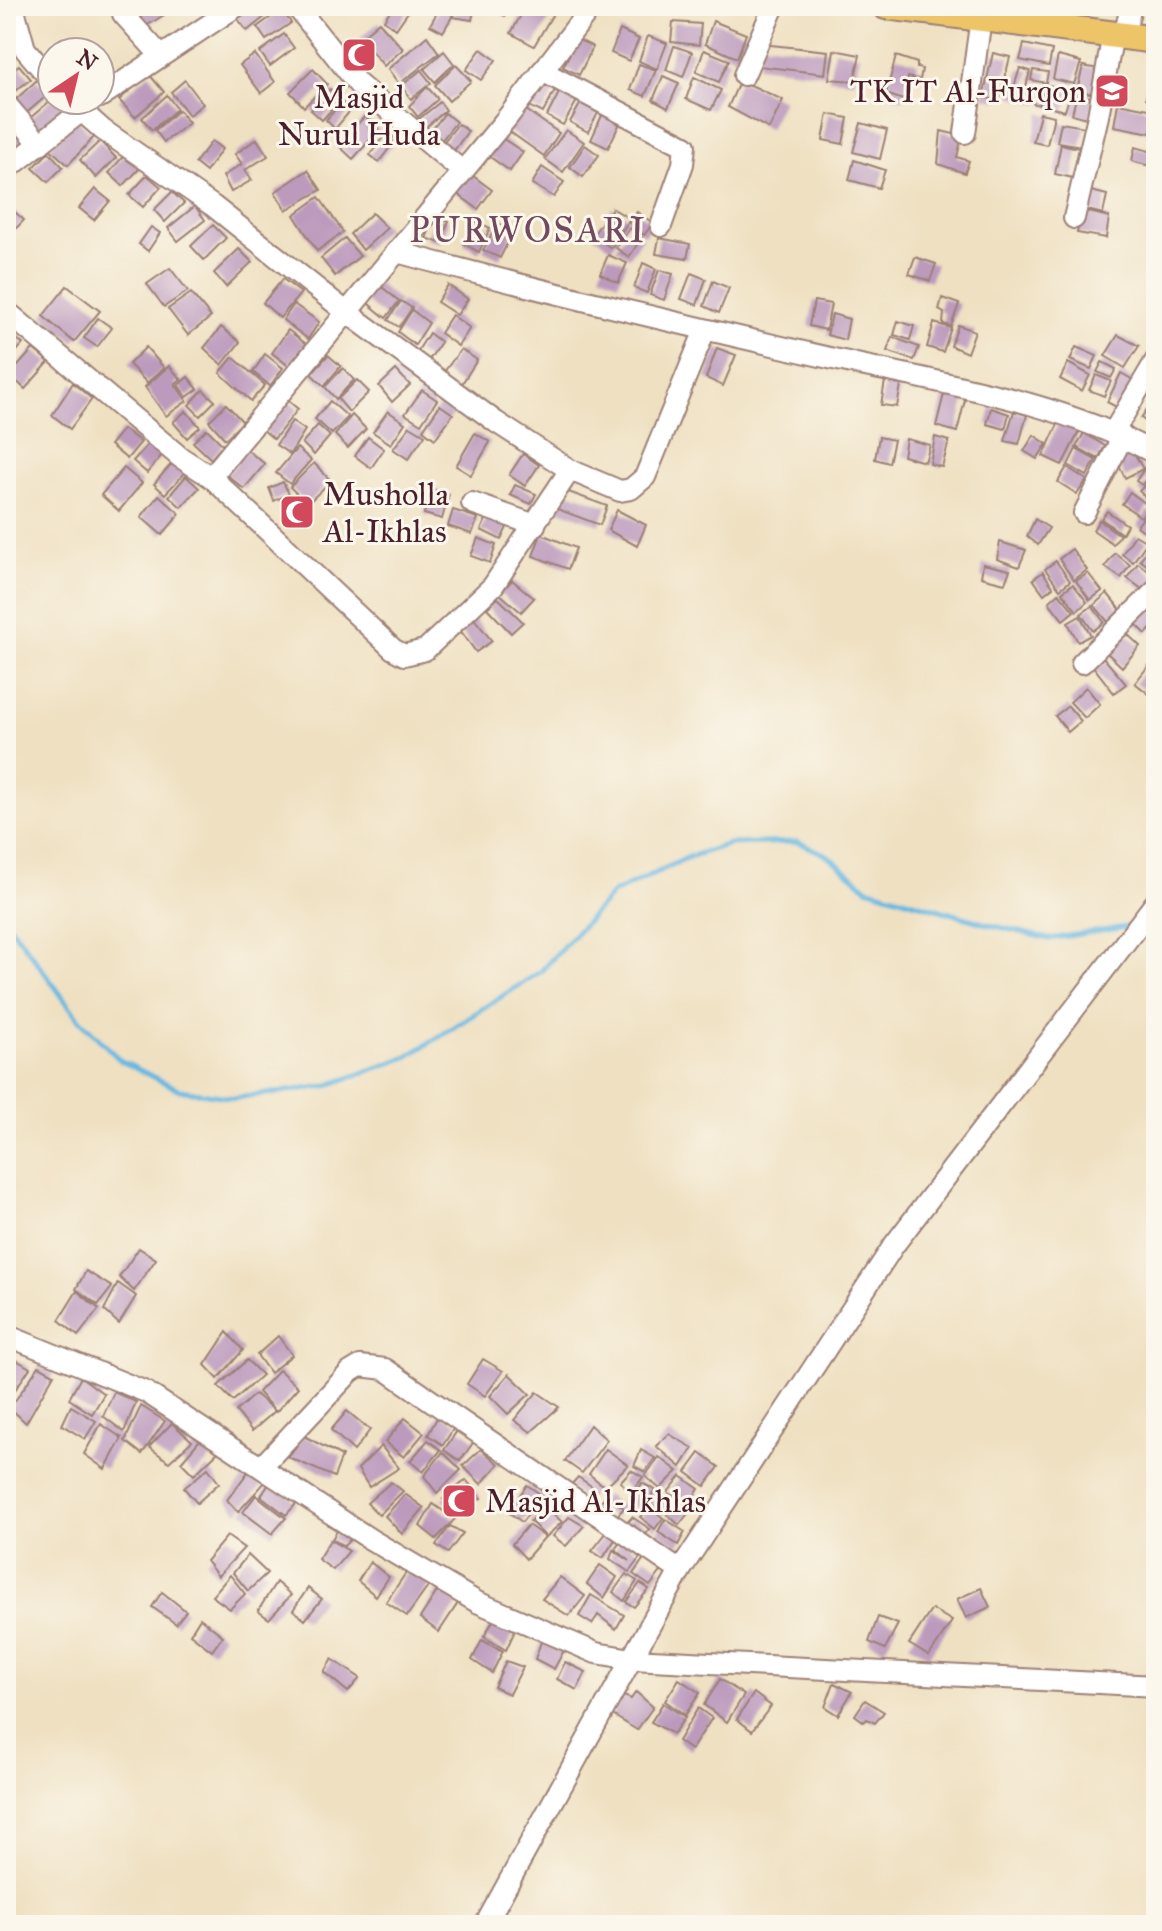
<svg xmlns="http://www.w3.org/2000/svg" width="1162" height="1931" font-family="'IM FELL Great Primer',serif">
	<rect width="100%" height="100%" fill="#fbf7ec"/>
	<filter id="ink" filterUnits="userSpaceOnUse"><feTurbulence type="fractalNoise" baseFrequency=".0125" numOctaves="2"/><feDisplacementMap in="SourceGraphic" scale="16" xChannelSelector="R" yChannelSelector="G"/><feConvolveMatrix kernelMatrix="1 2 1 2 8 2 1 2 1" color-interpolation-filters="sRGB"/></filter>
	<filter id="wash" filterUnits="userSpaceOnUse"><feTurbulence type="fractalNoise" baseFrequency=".006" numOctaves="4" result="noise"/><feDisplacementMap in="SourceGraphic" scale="32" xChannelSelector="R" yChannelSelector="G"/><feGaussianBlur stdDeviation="1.8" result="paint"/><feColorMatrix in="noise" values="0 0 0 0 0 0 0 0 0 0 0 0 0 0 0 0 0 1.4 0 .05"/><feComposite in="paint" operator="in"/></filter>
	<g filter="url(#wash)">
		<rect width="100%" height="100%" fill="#efe0c1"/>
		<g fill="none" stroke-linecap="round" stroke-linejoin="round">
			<polyline stroke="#66b7e1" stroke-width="5" points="6,920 78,1018 121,1061 180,1090 234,1098 326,1086 407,1057 540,972 613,893 689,857 729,844 798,842 827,855 867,888 983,923 1049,939 1127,927"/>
		</g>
		<g id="blocks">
			<g fill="#bc9abd">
				<polygon points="136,6 170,6 172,10 143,28 131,9"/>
				<polygon points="243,6 274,6 276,8 247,31 234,14"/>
				<polygon points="393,6 410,9 396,29 384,20"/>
				<polygon points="456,6 475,6 472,20 453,17"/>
				<polygon points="493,6 511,6 505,16 492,9"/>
				<polygon points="526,6 544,6 554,12 534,46 511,33"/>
				<polygon points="282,9 291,23 266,40 257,27"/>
				<polygon points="439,9 453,15 443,32 430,25"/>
				<polygon points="713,21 746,34 737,58 705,44"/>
				<polygon points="379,22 403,49 384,66 360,38"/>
				<polygon points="673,22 701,24 699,45 671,42"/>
				<polygon points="620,30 639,39 629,61 611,53"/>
				<polygon points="284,34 294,48 270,66 260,52"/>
				<polygon points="427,36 439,53 399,84 388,69"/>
				<polygon points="648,36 667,43 657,69 639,61"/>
				<polygon points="577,39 593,47 579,75 563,67"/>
				<polygon points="761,44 828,51 825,74 758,66"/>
				<polygon points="1024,44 1052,50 1049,66 1020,60"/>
				<polygon points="674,46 692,52 683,77 666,70"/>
				<polygon points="481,49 496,60 481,80 466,70"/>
				<polygon points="704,50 729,60 719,82 696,72"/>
				<polygon points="834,50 860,55 854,81 829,79"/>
				<polygon points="444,51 454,64 435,82 424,69"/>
				<polygon points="993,53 1010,57 999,101 983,97"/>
				<polygon points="100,54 113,72 100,82"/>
				<polygon points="255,54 275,82 261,93 240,65"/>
				<polygon points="896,56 917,63 917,68 922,69 920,80 908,77 903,100 886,94"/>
				<polygon points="1058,56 1081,62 1074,84 1053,79"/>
				<polygon points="639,64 656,70 645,96 630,90"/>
				<polygon points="19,65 31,79 6,98 6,76"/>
				<polygon points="456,65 471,81 449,101 435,85"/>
				<polygon points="1083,66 1099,69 1093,94 1077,90"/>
				<polygon points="1020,68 1030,71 1026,87 1043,92 1039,105 1011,96"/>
				<polygon points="313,69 327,84 304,107 290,92"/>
				<polygon points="421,70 431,83 411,99 401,86"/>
				<polygon points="1033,70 1048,72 1046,83 1031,80"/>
				<polygon points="149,74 164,92 135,117 119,100"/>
				<polygon points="663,76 679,83 668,108 653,100"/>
				<polygon points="1149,76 1156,77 1156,100 1146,98"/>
				<polygon points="694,77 721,90 711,110 686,99"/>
				<polygon points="540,78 557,86 543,113 527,105"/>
				<polygon points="37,80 50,93 23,116 12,103"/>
				<polygon points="185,80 203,104 189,115 171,92"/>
				<polygon points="740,80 783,100 769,129 728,107"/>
				<polygon points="1049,85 1071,91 1065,111 1044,106"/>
				<polygon points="427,87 438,99 418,117 409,106"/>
				<polygon points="330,89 342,99 322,120 311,110"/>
				<polygon points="561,89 578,99 563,125 547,116"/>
				<polygon points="1077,94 1094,98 1090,119 1072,114"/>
				<polygon points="167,95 177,109 152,130 142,118"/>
				<polygon points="51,100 56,100 68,113 43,134 29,119"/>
				<polygon points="582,101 599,111 588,132 570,122"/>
				<polygon points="342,102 350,111 335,129 326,120"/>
				<polygon points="440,102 446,110 426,127 419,119"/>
				<polygon points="1118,103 1154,110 1151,133 1114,126"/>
				<polygon points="519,105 559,133 544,156 503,127"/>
				<polygon points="179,110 189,123 164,142 155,130"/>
				<polygon points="445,113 456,122 441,141 430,132"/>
				<polygon points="603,113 621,121 608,148 591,140"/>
				<polygon points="1040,113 1054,116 1047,145 1033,142"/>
				<polygon points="828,114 848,118 843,144 823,140"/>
				<polygon points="365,116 379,130 353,159 338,145"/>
				<polygon points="11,119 31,142 18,152 6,139 6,124"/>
				<polygon points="77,119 94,137 68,165 49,148"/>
				<polygon points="861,123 887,130 880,159 853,152"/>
				<polygon points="1061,123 1085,127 1081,146 1057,142"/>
				<polygon points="458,124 468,131 453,152 442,144"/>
				<polygon points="566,130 584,142 563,172 545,159"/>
				<polygon points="941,131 962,136 957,157 969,161 965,173 938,164"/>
				<polygon points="387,132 396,139 379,162 370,155"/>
				<polygon points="496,134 523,152 510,171 483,152"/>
				<polygon points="257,139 268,156 245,170 252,180 231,192 223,176 242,164 235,154"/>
				<polygon points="100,141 116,158 96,178 80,160"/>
				<polygon points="212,141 222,149 206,172 195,163"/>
				<polygon points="1061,144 1079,148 1073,178 1055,174"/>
				<polygon points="585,145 599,155 583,177 570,167"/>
				<polygon points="1135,147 1153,152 1150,166 1132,161"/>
				<polygon points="49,152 63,167 48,182 33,168"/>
				<polygon points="126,153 141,167 123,186 109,173"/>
				<polygon points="854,160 885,170 879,188 849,180"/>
				<polygon points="542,167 564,182 554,197 532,184"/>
				<polygon points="308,170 321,190 286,210 275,192"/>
				<polygon points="465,170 492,190 478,209 452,190"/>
				<polygon points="147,175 161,187 143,207 129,195"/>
				<polygon points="95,189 110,201 94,220 79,208"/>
				<polygon points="1083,189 1107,195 1103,214 1079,208"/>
				<polygon points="172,192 184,203 165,222 154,210"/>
				<polygon points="319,197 343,232 317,251 294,215"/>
				<polygon points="6,204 24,220 9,236 6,234"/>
				<polygon points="195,206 205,220 178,241 168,228"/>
				<polygon points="612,208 630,219 622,231 605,220"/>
				<polygon points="1081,210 1109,217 1106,238 1077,233"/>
				<polygon points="637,212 653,223 644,235 629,223"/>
				<polygon points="372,213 387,228 363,250 350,234"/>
				<polygon points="436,215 449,221 440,243 426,238"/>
				<polygon points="476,221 490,228 479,252 464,244"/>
				<polygon points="602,222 621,235 611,248 593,235"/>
				<polygon points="498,223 513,232 500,258 483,250"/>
				<polygon points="213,225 226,238 204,260 191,246"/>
				<polygon points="151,227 160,233 148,251 139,244"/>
				<polygon points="630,228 642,237 629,257 616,248"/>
				<polygon points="345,238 360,256 335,276 321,258"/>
				<polygon points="659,238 690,244 687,259 656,254"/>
				<polygon points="239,249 252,262 226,287 214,273"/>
				<polygon points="608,255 627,263 618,283 600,274"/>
				<polygon points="915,257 936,264 930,281 909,274"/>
				<polygon points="643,263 656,269 647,293 634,288"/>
				<polygon points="170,268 188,291 164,307 147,284"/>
				<polygon points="659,270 673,274 664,300 650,295"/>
				<polygon points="691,273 706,279 697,305 681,299"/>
				<polygon points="283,279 301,293 280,318 263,303"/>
				<polygon points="713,281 729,288 719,313 704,306"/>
				<polygon points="377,283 399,301 386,318 364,300"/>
				<polygon points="448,285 468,299 457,315 437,302"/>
				<polygon points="67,286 100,311 74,342 43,316"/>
				<polygon points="191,293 211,317 188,335 168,309"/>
				<polygon points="942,298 959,304 951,326 943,324 944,313 939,310"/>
				<polygon points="401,301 412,308 399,327 388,320"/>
				<polygon points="814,301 831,304 826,330 809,326"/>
				<polygon points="294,304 319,322 308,339 283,320"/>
				<polygon points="412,310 429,323 415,345 398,332"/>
				<polygon points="832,314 849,319 845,340 827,335"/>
				<polygon points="452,315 470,328 458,346 440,333"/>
				<polygon points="98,318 112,328 97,347 84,338"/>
				<polygon points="898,321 914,326 910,340 894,335"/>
				<polygon points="934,323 951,328 943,352 927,347"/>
				<polygon points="958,325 975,331 967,353 951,346"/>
				<polygon points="221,327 240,342 222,365 204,348"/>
				<polygon points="288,330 306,344 289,366 272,353"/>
				<polygon points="9,332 23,344 6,363 6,335"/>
				<polygon points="429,333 441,342 429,360 417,352"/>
				<polygon points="1118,335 1139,346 1125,368 1105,356"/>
				<polygon points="892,337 919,347 914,360 887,351"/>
				<polygon points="146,347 164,368 147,383 129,364"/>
				<polygon points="1076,347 1097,356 1091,369 1070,360"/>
				<polygon points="717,348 736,355 723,386 706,378"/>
				<polygon points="33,349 49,362 25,389 10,375"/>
				<polygon points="461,349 477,360 461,385 444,372"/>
				<polygon points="265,354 283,368 270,386 253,372"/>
				<polygon points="328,355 341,366 324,386 311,374"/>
				<polygon points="233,357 265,385 251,401 220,373"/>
				<polygon points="1102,362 1116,369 1111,378 1097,372"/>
				<polygon points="1068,363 1090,375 1082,391 1060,379"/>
				<polygon points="169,366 181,379 175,384 187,401 166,416 145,387"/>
				<polygon points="343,368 354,380 336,399 325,387"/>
				<polygon points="396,370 410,385 392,402 379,386"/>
				<polygon points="1121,373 1135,381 1120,409 1107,402"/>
				<polygon points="1096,375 1111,381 1104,396 1089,390"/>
				<polygon points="188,377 198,389 187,397 178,385"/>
				<polygon points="357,380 369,392 349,412 338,399"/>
				<polygon points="885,381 901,385 897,407 881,405"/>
				<polygon points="73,383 92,399 70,429 52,415"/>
				<polygon points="203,390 215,401 200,416 189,405"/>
				<polygon points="422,390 437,400 421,424 405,414"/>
				<polygon points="945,390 966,396 957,432 936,426"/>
				<polygon points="1156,396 1156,429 1141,418"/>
				<polygon points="286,399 298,409 274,439 262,429"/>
				<polygon points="330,401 348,417 332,434 315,419"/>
				<polygon points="226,404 243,422 225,439 209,421"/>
				<polygon points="440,405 453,414 435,439 423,430"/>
				<polygon points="991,408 1009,414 1005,429 987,424"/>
				<polygon points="186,411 200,427 187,438 173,422"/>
				<polygon points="388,411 405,423 391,444 373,432"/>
				<polygon points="1014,411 1027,415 1019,444 1005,441"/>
				<polygon points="352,415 366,429 348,448 335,435"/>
				<polygon points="292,421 305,430 290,454 276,445"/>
				<polygon points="1059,422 1079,432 1062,465 1043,456"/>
				<polygon points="318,425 330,436 314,455 302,443"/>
				<polygon points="410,426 425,435 408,459 393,449"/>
				<polygon points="123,429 141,442 127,459 110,445"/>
				<polygon points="207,429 223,445 211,459 193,442"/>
				<polygon points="475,433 490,442 471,475 456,466"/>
				<polygon points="1084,433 1105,446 1098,459 1076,447"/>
				<polygon points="1034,435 1047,444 1037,459 1024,451"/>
				<polygon points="368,437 384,449 371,468 355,456"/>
				<polygon points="879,437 894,440 889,463 875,459"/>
				<polygon points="935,437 949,441 942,467 930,464"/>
				<polygon points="906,439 930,445 925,462 903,456"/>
				<polygon points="149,443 162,455 147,473 133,461"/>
				<polygon points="297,448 311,460 290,484 276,473"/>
				<polygon points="1076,449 1096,460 1087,476 1068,465"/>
				<polygon points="1132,449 1143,469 1125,478 1115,457"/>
				<polygon points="247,450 265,464 244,489 227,475"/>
				<polygon points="523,454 539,465 525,486 509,475"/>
				<polygon points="173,462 185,473 165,494 154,484"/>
				<polygon points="314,463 331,481 307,504 290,487"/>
				<polygon points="1148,463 1155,467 1142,485 1136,481"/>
				<polygon points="1067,467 1087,480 1077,494 1058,482"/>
				<polygon points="124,468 142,483 119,511 101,495"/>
				<polygon points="1156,474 1156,489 1147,499 1139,491"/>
				<polygon points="186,476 199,488 181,507 169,496"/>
				<polygon points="283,482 289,494 274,501 269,488"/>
				<polygon points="515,485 536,494 531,504 510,495"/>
				<polygon points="430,489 449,494 442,519 424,514"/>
				<polygon points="563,490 607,506 600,525 557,509"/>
				<polygon points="1130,492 1149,506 1141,517 1122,504"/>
				<polygon points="159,495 180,514 162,535 141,517"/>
				<polygon points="453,510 478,518 472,534 448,526"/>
				<polygon points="617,510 646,525 637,546 608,530"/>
				<polygon points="1107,511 1127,525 1122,534 1101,519"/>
				<polygon points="1148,511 1156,517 1156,522 1148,534 1137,526"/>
				<polygon points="489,513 509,523 501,540 481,530"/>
				<polygon points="1035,519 1049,528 1038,545 1027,536"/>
				<polygon points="1099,520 1120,535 1113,544 1093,530"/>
				<polygon points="541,534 576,548 568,569 533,556"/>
				<polygon points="1135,535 1147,542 1133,562 1122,554"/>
				<polygon points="478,538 496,545 490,563 471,556"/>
				<polygon points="1000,542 1026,550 1019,567 997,559"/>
				<polygon points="1150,546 1156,550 1156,572 1140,560"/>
				<polygon points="1072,549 1087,570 1074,580 1059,559"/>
				<polygon points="1115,553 1130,565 1121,578 1105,567"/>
				<polygon points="1056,561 1070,581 1060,589 1045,569"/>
				<polygon points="1138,563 1156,577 1146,592 1127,578"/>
				<polygon points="983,564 1010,570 1005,583 981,577"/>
				<polygon points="1043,572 1053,587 1044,594 1033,579"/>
				<polygon points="1088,573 1102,591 1090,600 1076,581"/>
				<polygon points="512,580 534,598 521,612 500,594"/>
				<polygon points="1073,584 1087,602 1077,611 1062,592"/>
				<polygon points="1059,593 1074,611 1063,620 1049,602"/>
				<polygon points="1107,593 1121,610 1108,622 1094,605"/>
				<polygon points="498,598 523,622 511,633 487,608"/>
				<polygon points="1156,601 1156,623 1146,634 1132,620"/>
				<polygon points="1092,606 1104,622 1093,631 1081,614"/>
				<polygon points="472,616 492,641 476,652 458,627"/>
				<polygon points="1080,616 1091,635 1078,642 1068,623"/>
				<polygon points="1124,631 1140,646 1122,667 1105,651"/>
				<polygon points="1103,657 1126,684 1114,693 1093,666"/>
				<polygon points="1153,660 1156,684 1149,694 1135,683"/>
				<polygon points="1086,687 1100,704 1085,718 1070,702"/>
				<polygon points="1068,706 1081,721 1068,732 1055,716"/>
				<polygon points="139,1248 156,1259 134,1291 119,1277"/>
				<polygon points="86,1271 112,1287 98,1305 76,1289"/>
				<polygon points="118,1283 136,1296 119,1324 104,1310"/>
				<polygon points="77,1291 99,1309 78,1336 59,1320"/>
				<polygon points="227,1332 243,1350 218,1379 205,1365"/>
				<polygon points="278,1336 292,1355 270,1373 257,1355"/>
				<polygon points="13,1358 30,1368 6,1403 6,1368"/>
				<polygon points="483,1359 503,1371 485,1396 467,1384"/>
				<polygon points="247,1360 262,1375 233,1401 218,1386"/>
				<polygon points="39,1366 54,1374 26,1423 10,1408"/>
				<polygon points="279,1370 298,1387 276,1412 258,1392"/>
				<polygon points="509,1374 530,1394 508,1414 490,1396"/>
				<polygon points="81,1377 104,1394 92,1414 69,1399"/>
				<polygon points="114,1392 136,1402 124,1432 103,1416"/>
				<polygon points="537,1392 559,1407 531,1432 514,1420"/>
				<polygon points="255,1394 275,1411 252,1431 236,1411"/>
				<polygon points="71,1406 96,1421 85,1439 62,1425"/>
				<polygon points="141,1406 165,1421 142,1454 125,1441"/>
				<polygon points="347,1411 370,1430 354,1451 331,1430"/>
				<polygon points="439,1414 457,1423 443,1445 428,1435"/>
				<polygon points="405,1418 424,1433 404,1457 385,1442"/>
				<polygon points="172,1423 192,1441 169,1462 149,1447"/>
				<polygon points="101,1424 122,1438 105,1469 84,1454"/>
				<polygon points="590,1425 607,1440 582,1473 565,1461"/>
				<polygon points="459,1428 475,1440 460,1461 444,1450"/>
				<polygon points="205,1434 220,1450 194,1475 181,1462"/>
				<polygon points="669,1434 693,1448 681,1467 656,1446"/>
				<polygon points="304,1436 342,1456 334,1477 288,1457"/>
				<polygon points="428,1440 441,1450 423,1472 410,1461"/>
				<polygon points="381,1446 399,1468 369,1487 358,1469"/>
				<polygon points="481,1449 499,1464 481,1484 463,1466"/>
				<polygon points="606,1449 628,1465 605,1487 589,1474"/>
				<polygon points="641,1450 655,1458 645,1472 634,1466"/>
				<polygon points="443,1452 461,1470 437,1493 424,1476"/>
				<polygon points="700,1453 719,1467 705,1486 686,1472"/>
				<polygon points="659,1457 678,1471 660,1489 645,1476"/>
				<polygon points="208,1468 219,1483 197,1503 184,1488"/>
				<polygon points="251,1468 267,1480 238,1512 227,1500"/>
				<polygon points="631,1470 643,1477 632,1492 620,1482"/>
				<polygon points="681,1476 699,1489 686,1507 668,1492"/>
				<polygon points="578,1477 597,1490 587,1502 569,1487"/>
				<polygon points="466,1480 481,1498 458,1513 443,1499"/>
				<polygon points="271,1481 297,1503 286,1515 261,1496"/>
				<polygon points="391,1482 403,1491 379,1515 367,1503"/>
				<polygon points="642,1483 655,1490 641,1514 630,1503"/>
				<polygon points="527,1485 543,1496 522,1522 508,1512"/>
				<polygon points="659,1493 670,1499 663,1513 651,1505"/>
				<polygon points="405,1494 424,1508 402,1534 385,1516"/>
				<polygon points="256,1495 286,1518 272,1534 243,1512"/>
				<polygon points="606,1495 624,1508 615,1518 597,1506"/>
				<polygon points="676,1502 690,1511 679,1525 667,1514"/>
				<polygon points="433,1504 455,1519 436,1539 420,1526"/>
				<polygon points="546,1507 562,1522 546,1537 530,1521"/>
				<polygon points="650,1507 663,1518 655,1529 640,1517"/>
				<polygon points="569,1517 584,1526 566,1546 553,1536"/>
				<polygon points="632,1517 650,1529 642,1539 624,1526"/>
				<polygon points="665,1519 685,1532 678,1545 658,1532"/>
				<polygon points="342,1523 357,1532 344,1546 332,1539"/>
				<polygon points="528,1525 545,1537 526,1559 512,1544"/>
				<polygon points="450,1526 463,1533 448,1553 436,1545"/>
				<polygon points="607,1532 616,1538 603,1558 592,1551"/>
				<polygon points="227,1536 244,1548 218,1576 206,1561"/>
				<polygon points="623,1539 642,1555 629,1572 610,1559 613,1550 630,1561 615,1549"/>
				<polygon points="330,1540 349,1551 333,1570 318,1559"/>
				<polygon points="248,1555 267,1573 248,1591 233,1573"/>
				<polygon points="645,1557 663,1569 650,1586 633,1574"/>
				<polygon points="370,1562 389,1577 376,1596 358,1581"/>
				<polygon points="600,1565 617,1577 604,1598 587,1584"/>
				<polygon points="410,1567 430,1584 407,1616 386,1602"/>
				<polygon points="626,1574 637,1581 624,1601 613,1592"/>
				<polygon points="230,1575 245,1594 230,1609 212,1596"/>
				<polygon points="560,1577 585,1596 569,1616 542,1599"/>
				<polygon points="276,1582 291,1595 269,1619 258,1611"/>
				<polygon points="640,1583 649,1589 634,1607 626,1602"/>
				<polygon points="308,1588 322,1599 305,1620 293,1610"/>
				<polygon points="981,1588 990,1607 966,1618 957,1599"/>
				<polygon points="438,1590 458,1603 439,1632 420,1618"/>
				<polygon points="162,1592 186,1611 176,1624 152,1607"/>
				<polygon points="591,1595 624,1615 616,1629 598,1615 592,1624 579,1616"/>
				<polygon points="932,1609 952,1621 929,1656 909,1644"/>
				<polygon points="496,1615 517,1626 506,1650 484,1637"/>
				<polygon points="878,1617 898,1624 885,1649 869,1642"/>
				<polygon points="200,1618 223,1636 212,1651 190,1634"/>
				<polygon points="544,1633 568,1643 554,1669 535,1659"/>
				<polygon points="482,1640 503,1651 492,1673 472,1660"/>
				<polygon points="332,1659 360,1678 348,1692 324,1672"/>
				<polygon points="506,1661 523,1667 509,1694 494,1687"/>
				<polygon points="565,1662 586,1672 577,1690 557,1679"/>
				<polygon points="679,1679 700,1693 685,1715 665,1701"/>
				<polygon points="720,1679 744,1695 727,1722 704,1705"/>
				<polygon points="834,1683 852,1692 838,1715 825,1707"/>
				<polygon points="636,1692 653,1707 637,1730 611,1714 624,1696 631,1699"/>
				<polygon points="754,1693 771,1706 752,1731 737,1719"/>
				<polygon points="865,1700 884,1712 875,1723 867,1719 864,1722 855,1715"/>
				<polygon points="663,1703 685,1717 673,1734 651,1722"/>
				<polygon points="698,1708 712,1718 691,1750 678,1741"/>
			</g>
		</g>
	</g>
	<g filter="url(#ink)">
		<use href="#blocks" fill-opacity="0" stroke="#9c8076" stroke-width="2"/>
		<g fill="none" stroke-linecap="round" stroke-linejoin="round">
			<defs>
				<g id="minor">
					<polyline points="13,6 25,49 52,81"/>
					<polyline points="122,6 123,14 161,56"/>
					<polyline points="296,6 358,84 462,171"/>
					<polyline points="1022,22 1025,6"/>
					<polyline points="1124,36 1131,6"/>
					<polyline points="542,71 685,146 683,164 661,226"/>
					<polyline points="744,75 774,6"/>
					<polyline points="100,97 237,6"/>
					<polyline points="69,100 103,130 213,206 345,311 496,422 570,470 620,491 631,489 645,477 705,330"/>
					<polyline points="6,104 40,144"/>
					<polyline points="965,133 981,18"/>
					<polyline points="6,170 88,106"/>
					<polyline points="1074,218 1098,116 1113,34"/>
					<path d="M397 252C543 292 690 326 838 360 945 384 1059 401 1156 454"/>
					<polyline points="6,311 180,457 211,477 393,649 404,655 425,650 493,586 570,470"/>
					<polyline points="1114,431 1156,360"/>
					<polyline points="211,477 507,118 592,6"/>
					<polyline points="472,503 535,525"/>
					<polyline points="1084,513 1123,436"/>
					<polyline points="1082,663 1156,590"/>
					<polyline points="6,1335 146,1392 370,1539 477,1602 596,1653 632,1659 1156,1686"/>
					<polyline points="263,1465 350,1372 360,1366 385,1369 680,1571"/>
					<polyline points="485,1925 680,1571 894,1245 1156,902"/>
				</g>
				<polyline id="major" points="886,6 1156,40"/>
			</defs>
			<use href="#minor" stroke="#9c8076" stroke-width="24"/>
			<use href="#major" stroke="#9c8076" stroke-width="30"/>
			<use href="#minor" stroke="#fff" stroke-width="20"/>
			<use href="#major" stroke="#eec469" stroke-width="26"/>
		</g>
	</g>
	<defs>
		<symbol id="mosque-square" viewBox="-11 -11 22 22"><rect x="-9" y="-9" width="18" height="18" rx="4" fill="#d1495b" stroke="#fbf7ec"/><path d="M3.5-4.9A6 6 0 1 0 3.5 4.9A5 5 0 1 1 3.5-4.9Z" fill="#fff"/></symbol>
		<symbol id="school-square" viewBox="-11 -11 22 22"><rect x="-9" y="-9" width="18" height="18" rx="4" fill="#d1495b" stroke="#fbf7ec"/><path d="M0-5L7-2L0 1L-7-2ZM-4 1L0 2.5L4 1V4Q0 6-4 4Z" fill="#fff"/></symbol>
	</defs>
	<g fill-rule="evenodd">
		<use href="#mosque-square" x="339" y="35" width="40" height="40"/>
		<use href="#school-square" x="1092" y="71" width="40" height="40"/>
		<use href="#mosque-square" x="277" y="492" width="40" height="40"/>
		<use href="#mosque-square" x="439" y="1481" width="40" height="40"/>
	</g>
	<g text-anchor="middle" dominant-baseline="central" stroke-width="6" stroke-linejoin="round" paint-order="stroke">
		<g font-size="32" fill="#4a1f2b" stroke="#fbf7ec" text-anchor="start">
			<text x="1086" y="91" text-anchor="end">TK IT Al-Furqon</text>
			<text x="359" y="97" text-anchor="middle">Masjid<tspan x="359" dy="37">Nurul Huda</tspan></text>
			<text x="323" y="494">Musholla<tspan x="323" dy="37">Al-Ikhlas</tspan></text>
			<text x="485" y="1501">Masjid Al-Ikhlas</text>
		</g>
		<g font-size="36" letter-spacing="2" fill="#724a5e" stroke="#fbf7ec">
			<text x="528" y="230">PURWOSARI</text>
		</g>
	</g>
	<rect width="1162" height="1931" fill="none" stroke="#fbf7ec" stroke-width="32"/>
	<g transform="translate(76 76) rotate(35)"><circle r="38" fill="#fbf7ec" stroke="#b4a19f" stroke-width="2"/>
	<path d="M0-6L14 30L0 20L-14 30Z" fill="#d1495b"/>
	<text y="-12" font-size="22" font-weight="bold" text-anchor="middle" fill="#4a1f2b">N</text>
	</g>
</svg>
